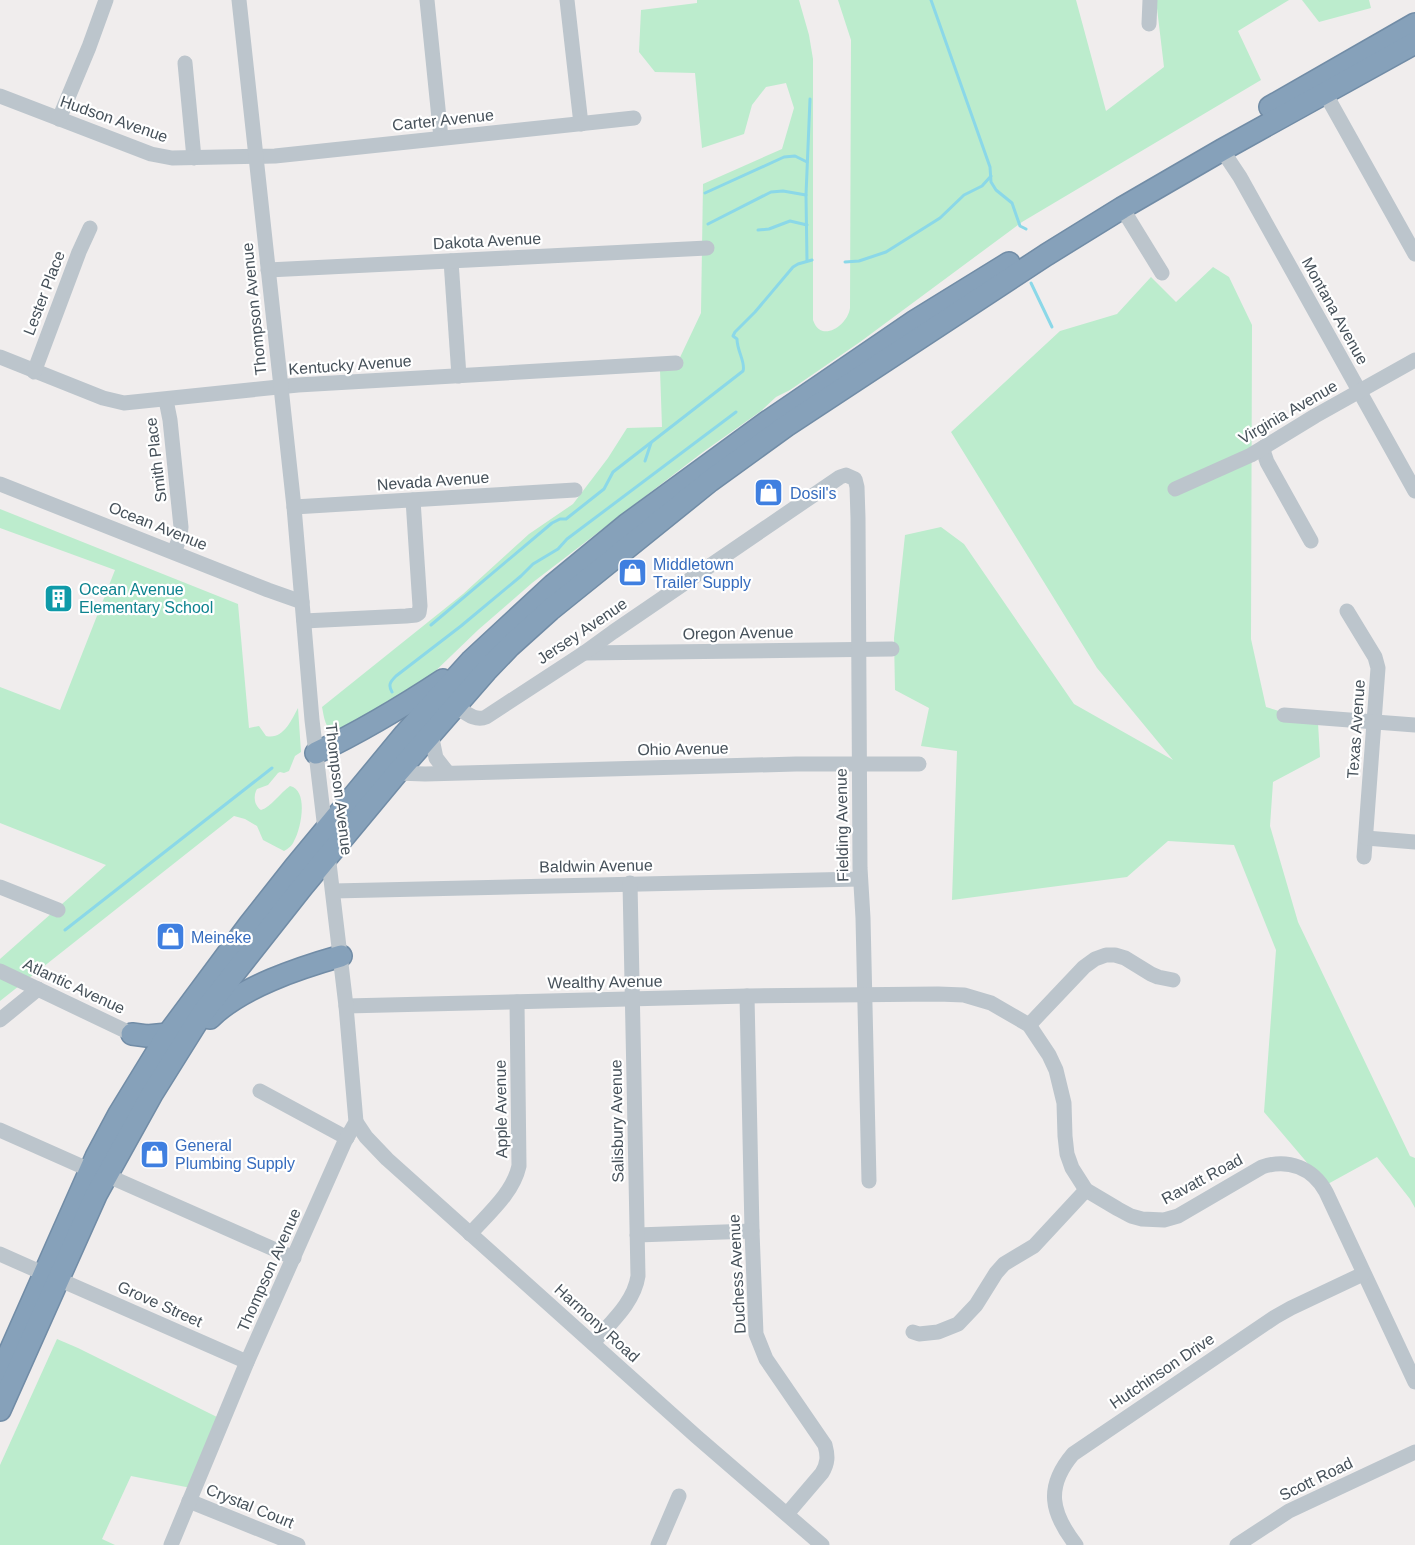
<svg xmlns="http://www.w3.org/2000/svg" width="1415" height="1545" font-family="Arial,sans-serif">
	<rect width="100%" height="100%" fill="#f0eded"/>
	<g fill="#bceccd">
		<path d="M697 0H799L809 35 813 59V320C821 344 848 325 850 308L851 40 838 0H1076L1106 111 1164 67 1156 0H1289L1238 31 1261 80 1022 222 860 342 790 390 776 397 761 411 703 452 532 583 478 630 425 681 335 733C325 729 324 717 322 707L463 594 529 534 573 504 608 458 627 428 662 427 660 370 675 368 701 313 703 184 782 149 794 108 786 83 766 87 752 105 744 134 702 148 695 73 655 72 639 52 641 10 697 3Z"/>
		<polygon points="1302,0 1369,0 1371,8 1319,22"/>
		<polygon points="1213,267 1229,277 1252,325 1251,639 1266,707 1318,723 1320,757 1273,782 1270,826 1298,922 1410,1156 1415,1158 1415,1208 1410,1199 1377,1157 1326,1185 1264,1112 1276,950 1234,845 1168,841 1127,877 952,900 957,751 921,746 929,708 895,690 894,638 905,535 941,527 964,544 1074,704 1173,760 1097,668 951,432 1060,331 1117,314 1151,277 1176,302"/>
		<path d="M0 509 238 604 249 728 259 726 266 736C283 740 291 721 298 708L301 752 295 756 289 771 284 773 280 772 278 773 268 785 257 789C253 796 254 805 261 810 271 807 280 793 290 786 309 790 301 829 294 841 292 846 289 848 284 851L263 840 257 826 245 819 234 816 0 1001V959L106 865 0 823V687L60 710 115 570 0 528Z"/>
		<polygon points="57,1339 78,1348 219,1418 191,1488 131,1476 102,1539 115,1545 0,1545 0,1465"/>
	</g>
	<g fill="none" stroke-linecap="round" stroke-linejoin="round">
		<g stroke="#8bd8e8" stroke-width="3">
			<polyline points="931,0 990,167 991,182 996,190 1012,203 1020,226 1026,229"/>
			<polyline points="705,193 784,157 795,156 807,162"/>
			<polyline points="708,224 771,192 783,191 806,195"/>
			<polyline points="758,230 769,229 790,221 807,225"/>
			<polyline points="807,261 806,195 810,99"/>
			<polyline points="845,262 859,261 886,252 940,218 964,195 982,186 991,176"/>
			<polyline points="1031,283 1052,327"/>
			<polyline points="645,461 651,443"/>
			<path d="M431 625 552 523 560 519H566L604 489 613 472 743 371C746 363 737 351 737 339L733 336 735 332 755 312 793 267 798 264 812 260"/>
			<path d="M392 692C388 685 390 682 396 676L461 626 521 576 533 564 558 549 567 539 736 412"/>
			<polyline points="65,930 272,768"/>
		</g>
		<defs>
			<g id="highway">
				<polyline points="1270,107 1415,24"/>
				<path d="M316 753C360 732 402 707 443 680"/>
				<path d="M210 1018C241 987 299 968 341 956"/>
				<polyline points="132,1034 147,1036 168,1034"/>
				<polyline points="0,1374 96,1157 119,1114 168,1034 249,925 294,868 405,734 471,661 553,585 626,525 767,422 915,321 1009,263"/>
				<polyline points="0,1410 96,1195 152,1094 202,1014 303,886 397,773 486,671 510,646 550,610 710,481 786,426 903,349 1046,255 1122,208 1222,150 1415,43"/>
			</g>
		</defs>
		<use href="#highway" stroke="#718ca6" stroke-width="24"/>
		<g stroke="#bcc5cc" stroke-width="15">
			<polyline points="427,0 441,138"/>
			<polyline points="567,0 581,124"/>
			<polyline points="1149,24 1150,0"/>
			<polyline points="185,63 194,158"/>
			<polyline points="1325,93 1415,254"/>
			<polyline points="0,96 151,154 172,158 275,156 634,118"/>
			<polyline points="59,119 89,47 106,0"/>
			<polyline points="1222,150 1240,177 1415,491"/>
			<polyline points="1122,208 1162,273"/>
			<polyline points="451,261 459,376"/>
			<polyline points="268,270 707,248"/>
			<polyline points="0,357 103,398 124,403 298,385 676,363"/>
			<polyline points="34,372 79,252 90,228"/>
			<polyline points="166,400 170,420 181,527 180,537 174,552"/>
			<polyline points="1264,447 1264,453 1267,462 1311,541"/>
			<polyline points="0,484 268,590 302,602"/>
			<polyline points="1175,489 1251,455 1315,416 1415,360"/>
			<polyline points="294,507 575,490"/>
			<polyline points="1347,611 1375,657 1378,668 1364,857"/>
			<polyline points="304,621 406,616 416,615 419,613 420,606 413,500"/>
			<polyline points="584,653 892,649"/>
			<path d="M455 706C465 712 475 722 486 717L584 653 613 632 840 477 846 475 855 479 857 487 858 518 860 868 863 918 869 1181"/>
			<polyline points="1284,715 1415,725"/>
			<polyline points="431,734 436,758 447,772"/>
			<polyline points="397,773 425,774 796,764 919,764"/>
			<polyline points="1366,838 1415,842"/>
			<polyline points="0,887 58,910"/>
			<polyline points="333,891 860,879"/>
			<polyline points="0,971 132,1034"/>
			<path d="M747 996 752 1231 756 1334 766 1359 825 1445C828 1456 828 1463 822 1473L787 1514"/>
			<path d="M346 1006 747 996 938 994 964 995 991 1003 1029 1025 1049 1055 1056 1070 1064 1103 1065 1136 1067 1154 1072 1168 1086 1190 1118 1209 1131 1216 1142 1219 1164 1220 1178 1216 1262 1167C1288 1158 1313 1168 1326 1192L1415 1382"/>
			<polyline points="0,1020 38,989"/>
			<polyline points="1029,1025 1084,967 1095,959 1106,955 1115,955 1125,958 1151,974 1158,977 1173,980"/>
			<polyline points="260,1091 347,1138"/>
			<polyline points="356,1122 366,1137 387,1159 697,1437 822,1545"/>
			<polyline points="0,1130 90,1170"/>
			<polyline points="106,1175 294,1258"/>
			<path d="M470 1234C488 1214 513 1193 519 1166L517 1002"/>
			<polyline points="637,1235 752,1231"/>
			<polyline points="0,1254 45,1274"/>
			<polyline points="58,1279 247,1362"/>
			<polyline points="913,1332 919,1334 938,1332 958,1324 976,1305 996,1273 1004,1264 1034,1246 1086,1190"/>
			<path d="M593 1343C610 1323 634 1303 638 1276L630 883"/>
			<polyline points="189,1501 298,1545"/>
			<polyline points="171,1545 247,1362 345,1141 356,1122 346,1006 312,720 294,507 239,0"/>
			<polyline points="658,1545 679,1496"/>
			<path d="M1076 1545C1051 1513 1045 1487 1073 1454L1275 1317 1291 1308 1363 1274"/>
			<polyline points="1237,1545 1289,1511 1415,1452"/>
		</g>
		<use href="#highway" stroke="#86a1ba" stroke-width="21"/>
	</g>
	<defs>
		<symbol id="shop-square" viewBox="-11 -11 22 22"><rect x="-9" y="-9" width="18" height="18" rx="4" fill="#3f7fe0" stroke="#fff"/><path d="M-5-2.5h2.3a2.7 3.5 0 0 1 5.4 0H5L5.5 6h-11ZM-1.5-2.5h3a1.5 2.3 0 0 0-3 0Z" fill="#fff"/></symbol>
		<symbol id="building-square" viewBox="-11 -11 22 22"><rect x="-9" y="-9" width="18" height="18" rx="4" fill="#0f9aa8" stroke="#fff"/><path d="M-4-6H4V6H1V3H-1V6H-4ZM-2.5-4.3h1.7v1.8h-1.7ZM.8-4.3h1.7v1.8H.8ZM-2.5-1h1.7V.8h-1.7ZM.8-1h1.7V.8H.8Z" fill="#fff"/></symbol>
	</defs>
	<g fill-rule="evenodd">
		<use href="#shop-square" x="752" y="476" width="33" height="33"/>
		<use href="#shop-square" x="616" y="556" width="33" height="33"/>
		<use href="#building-square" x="42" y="582" width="33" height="33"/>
		<use href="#shop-square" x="154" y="920" width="33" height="33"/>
		<use href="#shop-square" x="138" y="1138" width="33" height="33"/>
	</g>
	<g text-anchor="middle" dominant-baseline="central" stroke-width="4.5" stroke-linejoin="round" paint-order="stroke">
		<g font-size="16" fill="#46515a" stroke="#fff">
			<text transform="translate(114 119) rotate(19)">Hudson Avenue</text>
			<text transform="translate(443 120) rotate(-6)">Carter Avenue</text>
			<text transform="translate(487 241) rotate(-3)">Dakota Avenue</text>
			<text transform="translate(44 293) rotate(-69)">Lester Place</text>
			<text transform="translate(254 309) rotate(-96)">Thompson Avenue</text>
			<text transform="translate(1335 311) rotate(61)">Montana Avenue</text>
			<text transform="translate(350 365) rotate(-4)">Kentucky Avenue</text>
			<text transform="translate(1288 412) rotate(-30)">Virginia Avenue</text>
			<text transform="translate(156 460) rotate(-97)">Smith Place</text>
			<text transform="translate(433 481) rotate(-4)">Nevada Avenue</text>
			<text transform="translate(158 526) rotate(22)">Ocean Avenue</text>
			<text transform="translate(582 631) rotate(-34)">Jersey Avenue</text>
			<text transform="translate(738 633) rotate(-1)">Oregon Avenue</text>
			<text transform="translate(1356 729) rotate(-86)">Texas Avenue</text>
			<text transform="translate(683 749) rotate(-1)">Ohio Avenue</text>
			<text transform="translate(339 789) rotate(83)">Thompson Avenue</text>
			<text transform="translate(842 825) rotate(-91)">Fielding Avenue</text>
			<text transform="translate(596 866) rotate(-1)">Baldwin Avenue</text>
			<text transform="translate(605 982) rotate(-1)">Wealthy Avenue</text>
			<text transform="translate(74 986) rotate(25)">Atlantic Avenue</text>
			<text transform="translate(501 1109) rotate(-91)">Apple Avenue</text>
			<text transform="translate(617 1121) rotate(-91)">Salisbury Avenue</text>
			<text transform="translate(1202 1179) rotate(-28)">Ravatt Road</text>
			<text transform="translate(269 1270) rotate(-66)">Thompson Avenue</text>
			<text transform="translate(737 1274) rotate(-93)">Duchess Avenue</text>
			<text transform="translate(160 1304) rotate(24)">Grove Street</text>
			<text transform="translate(597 1323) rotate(42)">Harmony Road</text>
			<text transform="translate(1162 1371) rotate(-34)">Hutchinson Drive</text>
			<text transform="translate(1316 1479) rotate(-26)">Scott Road</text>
			<text transform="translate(250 1506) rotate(22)">Crystal Court</text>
		</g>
		<g font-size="16" fill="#366cbe" stroke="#fff" text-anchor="start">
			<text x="790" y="493">Dosil's</text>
			<text x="653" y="564">Middletown<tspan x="653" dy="18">Trailer Supply</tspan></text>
			<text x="191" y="937">Meineke</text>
			<text x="175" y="1145">General<tspan x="175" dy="18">Plumbing Supply</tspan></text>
		</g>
		<g font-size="16" fill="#0d838f" stroke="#fff" text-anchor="start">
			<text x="79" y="589">Ocean Avenue<tspan x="79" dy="18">Elementary School</tspan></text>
		</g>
	</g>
</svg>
